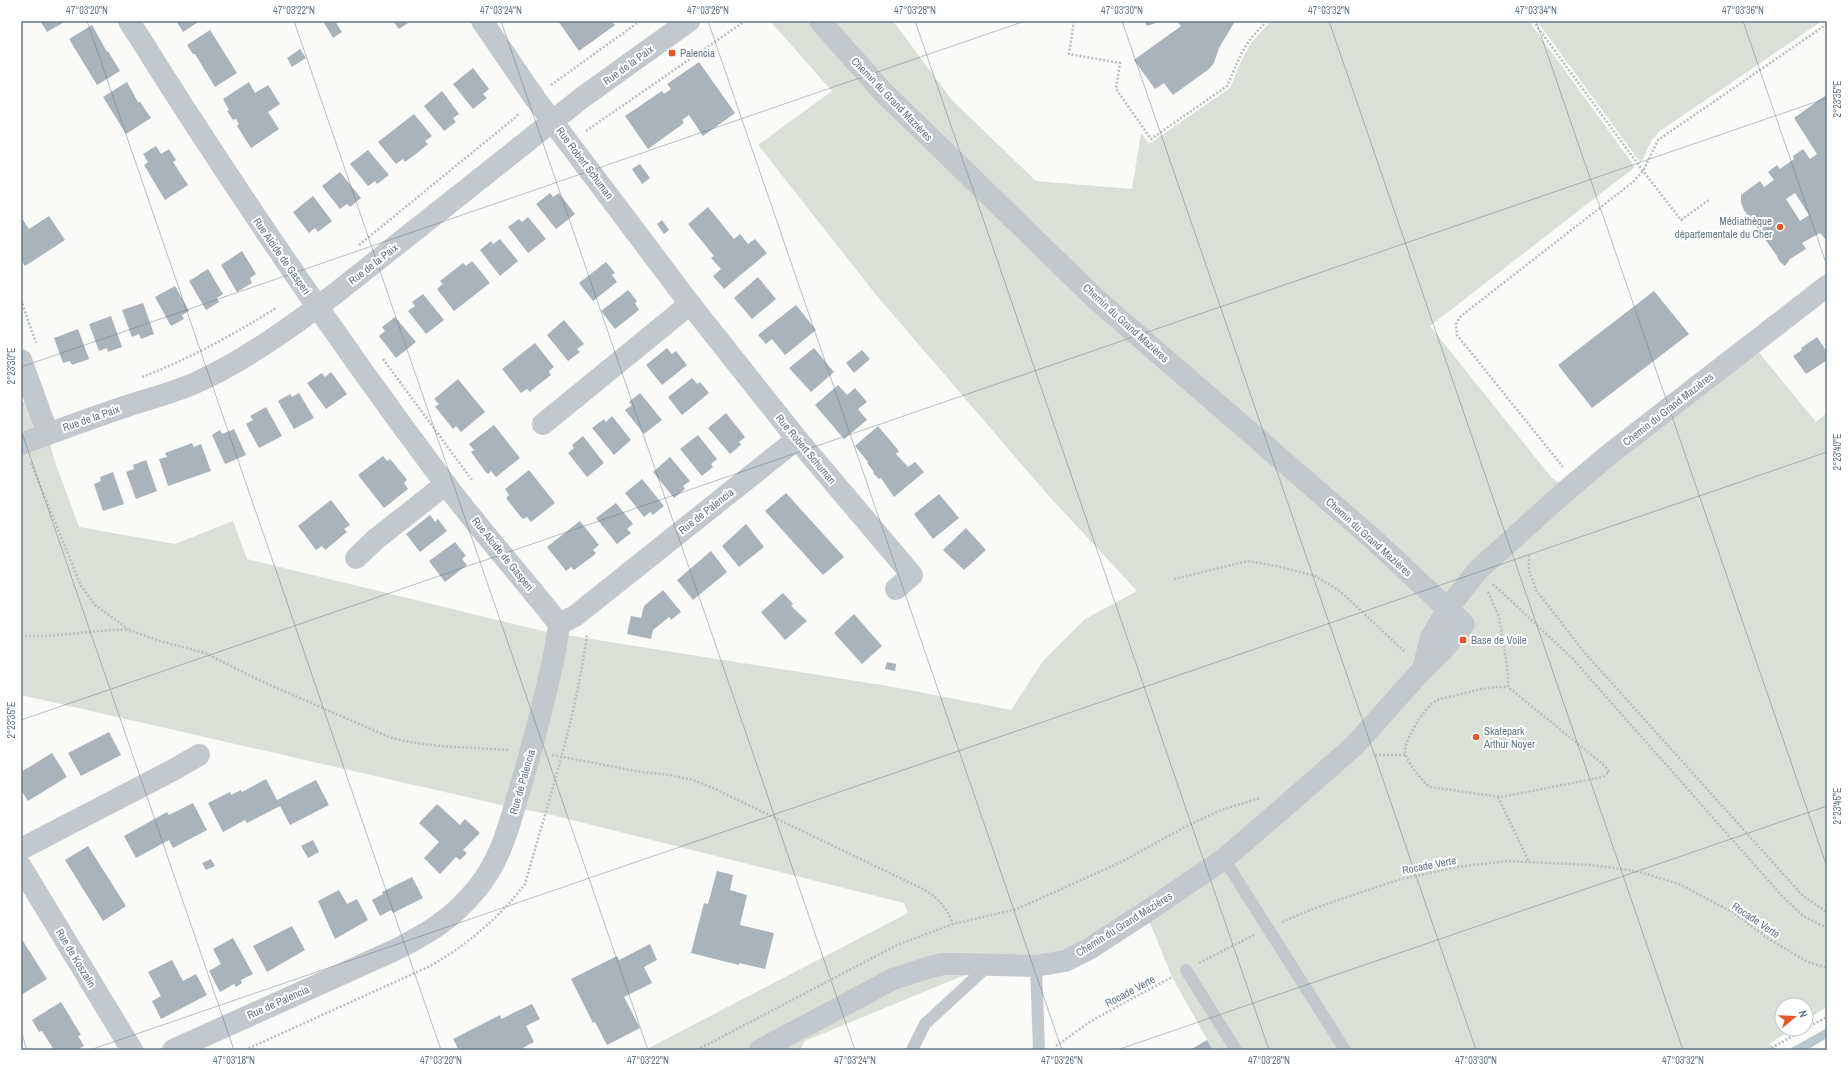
<svg xmlns="http://www.w3.org/2000/svg" width="1848" height="1071" font-family="'Archivo Narrow',sans-serif">
	<rect width="100%" height="100%" fill="#fafaf8"/>
	<g fill="#dadfd7">
		<polygon points="770,21 893,21 952,100 1036,181 1132,189 1141,133 1149,144 1230,88 1242,59 1252,42 1271,21 1529,21 1635,167 1430,326 1551,477 1568,490 1752,344 1816,422 1827,413 1827,1007 1806,1020 1806,1005 1782,1005 1782,1029 1792,1029 1769,1044 1775,1048 1773,1050 1213,1050 1172,977 1146,913 1089,949 989,965 805,1041 800,1050 645,1050 908,913 904,903 552,815 506,806 21,695 21,403 36,399 48,434 54,459 79,527 175,544 233,521 247,559 547,632 894,687 1011,710 1043,661 1085,619 1137,591 1047,494 877,296 758,145 832,91"/>
		<polygon points="1537,21 1822,21 1660,131 1651,141 1643,159 1640,162"/>
	</g>
	<polygon fill="#bbc7cb" points="1827,1028 1827,1038 1807,1050 1788,1050"/>
	<g fill="#aab3b9" fill-rule="evenodd">
		<polygon points="40,21 66,21 47,32"/>
		<polygon points="176,21 200,21 183,32"/>
		<polygon points="328,21 335,21 342,32 333,38 324,23"/>
		<polygon points="393,21 411,21 399,29"/>
		<polygon points="558,21 612,21 615,25 579,51"/>
		<polygon points="1144,21 1161,21 1147,26"/>
		<polygon points="1177,21 1235,21 1219,48 1214,63 1209,69 1173,95 1164,83 1155,89 1134,60 1181,26"/>
		<polygon points="92,25 107,52 108,51 120,71 97,85 69,39"/>
		<polygon points="210,30 237,73 215,87 195,54 193,54 187,45"/>
		<polygon points="300,49 306,58 292,67 287,58"/>
		<polygon points="699,62 735,113 703,136 689,115 682,120 684,123 648,149 625,116 662,91 664,94 671,89 667,84"/>
		<polygon points="473,68 489,89 483,94 487,98 473,109 453,84"/>
		<polygon points="127,82 138,102 140,102 151,118 126,134 103,97"/>
		<polygon points="249,82 255,93 268,85 280,104 268,112 279,129 251,148 237,126 239,124 236,119 233,120 227,111 229,110 223,99"/>
		<polygon points="442,91 459,114 453,118 456,122 444,131 424,106"/>
		<path d="M1826 95 1827 241 1820 233 1802 243 1806 249 1790 259 1785 266 1779 261 1777 256 1744 210 1741 203V195L1760 181 1764 187 1774 180 1768 172 1777 165 1780 169 1794 159 1793 156 1803 149 1810 159 1817 154 1794 118ZM1795 193 1809 215 1800 221 1786 199Z"/>
		<polygon points="414,114 432,136 425,141 428,144 417,153 405,162 403,159 396,164 378,142"/>
		<polygon points="156,146 161,154 169,149 176,160 173,162 188,185 165,200 144,165 148,162 143,154"/>
		<polygon points="368,150 389,175 377,184 375,181 368,186 350,164"/>
		<polygon points="640,164 650,178 642,184 632,169"/>
		<polygon points="340,172 361,198 350,207 347,204 340,209 322,186"/>
		<polygon points="550,193 553,197 559,193 575,214 556,229 536,204"/>
		<polygon points="313,196 332,221 318,232 315,228 309,233 293,212"/>
		<polygon points="708,207 734,239 740,234 748,244 755,239 767,253 724,289 713,276 721,269 711,258 714,256 688,224"/>
		<polygon points="49,216 65,240 25,266 21,260 21,217 29,229"/>
		<polygon points="528,217 546,239 528,253 508,227 519,219 522,222"/>
		<polygon points="662,220 669,230 664,234 657,224"/>
		<polygon points="500,239 518,261 500,276 480,250 491,241 493,244"/>
		<polygon points="242,251 256,274 250,278 252,283 237,292 221,265"/>
		<polygon points="472,261 490,283 454,311 437,289 443,284 440,281 444,278 463,263 466,266"/>
		<polygon points="606,262 615,273 612,275 617,282 593,301 579,283"/>
		<polygon points="208,269 223,294 217,298 219,302 206,310 189,281"/>
		<polygon points="758,277 776,299 752,319 734,298"/>
		<polygon points="175,286 189,311 182,315 184,319 171,326 155,297"/>
		<polygon points="628,290 637,301 635,303 639,310 615,329 601,311"/>
		<polygon points="1654,291 1689,334 1592,408 1558,365"/>
		<polygon points="423,294 444,320 426,334 408,311 415,306 412,302"/>
		<polygon points="143,303 154,334 141,339 139,334 132,337 122,310"/>
		<polygon points="796,305 816,330 785,355 772,339 766,344 758,335"/>
		<polygon points="111,316 122,347 108,352 107,348 99,351 89,324"/>
		<polygon points="395,317 416,342 396,358 379,336 385,331 382,327"/>
		<polygon points="564,320 584,344 577,349 580,352 568,361 547,335"/>
		<polygon points="78,329 89,359 72,365 70,361 63,363 54,338"/>
		<polygon points="1817,337 1827,352 1827,360 1806,374 1793,356 1802,350 1801,348"/>
		<polygon points="535,343 554,367 549,371 551,375 533,389 530,392 527,389 521,393 502,369"/>
		<polygon points="667,348 672,354 676,351 687,365 662,385 646,365"/>
		<polygon points="814,348 834,372 811,392 789,368"/>
		<polygon points="862,350 870,359 854,373 846,363"/>
		<polygon points="331,372 347,394 326,409 307,383 322,373 325,377"/>
		<polygon points="692,378 697,384 700,382 709,393 682,415 668,397"/>
		<polygon points="458,379 485,412 461,432 456,426 453,429 438,410 435,407 439,404 434,399"/>
		<polygon points="838,385 847,395 855,388 867,402 858,409 867,420 844,439 815,405"/>
		<polygon points="299,393 314,418 294,429 278,401 290,394 292,397"/>
		<polygon points="640,393 662,420 644,434 625,410 632,405 629,402"/>
		<polygon points="266,407 282,436 259,448 246,424 253,420 250,416"/>
		<polygon points="726,413 745,437 739,442 741,445 730,454 708,428"/>
		<polygon points="612,416 631,440 614,455 592,428 604,419 606,422"/>
		<polygon points="494,425 520,458 496,477 491,471 488,474 485,471 471,452 474,450 469,444"/>
		<polygon points="878,426 899,451 896,454 908,467 915,462 924,472 894,497 881,478 879,479 873,473 874,472 867,463 868,462 855,446"/>
		<polygon points="234,429 246,455 225,464 212,435 220,430 222,434"/>
		<polygon points="698,435 717,459 711,464 713,467 702,476 680,449"/>
		<polygon points="583,436 604,463 587,477 568,453 574,448 572,445"/>
		<polygon points="192,443 194,447 201,444 211,471 168,486 159,459 167,457 165,453"/>
		<polygon points="383,456 387,461 390,459 405,477 407,480 404,483 408,489 384,508 358,475"/>
		<polygon points="670,457 690,481 683,486 685,489 674,498 653,472"/>
		<polygon points="146,460 157,491 136,499 126,472 134,469 133,465"/>
		<polygon points="529,470 555,503 531,522 527,517 523,519 520,516 506,498 509,495 505,489"/>
		<polygon points="113,472 124,504 103,511 94,484 101,481 100,477"/>
		<polygon points="642,479 664,506 653,515 650,512 644,517 625,493"/>
		<polygon points="786,493 844,557 823,575 765,511"/>
		<polygon points="939,494 959,518 933,539 914,514"/>
		<polygon points="331,500 350,525 344,529 347,532 325,550 322,546 316,550 298,526"/>
		<polygon points="616,503 633,524 627,529 631,533 617,544 596,518"/>
		<polygon points="430,515 435,522 438,519 447,531 420,552 406,534"/>
		<polygon points="580,521 599,545 593,550 596,553 593,556 574,570 571,567 566,571 547,547"/>
		<polygon points="746,524 764,547 739,567 722,546"/>
		<polygon points="966,528 986,550 964,570 943,550"/>
		<polygon points="455,542 466,556 462,559 467,565 445,582 429,561"/>
		<polygon points="711,551 727,572 693,600 677,580"/>
		<polygon points="663,590 681,612 671,620 669,617 653,630 651,639 627,634 631,616 641,618 644,606"/>
		<polygon points="783,593 793,604 791,606 807,621 785,640 761,612"/>
		<polygon points="854,614 882,646 862,664 834,633"/>
		<polygon points="887,662 896,664 895,671 885,669"/>
		<polygon points="109,732 121,755 81,776 68,753"/>
		<polygon points="52,753 67,777 28,801 21,790 21,772"/>
		<polygon points="266,779 277,800 316,780 329,805 290,825 280,806 247,823 245,820 223,832 208,803 230,792 231,795 241,790 242,792"/>
		<polygon points="193,803 207,830 173,848 169,840 136,858 124,836 167,812 169,815"/>
		<polygon points="437,804 460,825 465,819 480,833 463,850 467,853 460,860 456,857 440,874 424,858 439,842 419,823"/>
		<polygon points="313,840 319,852 308,858 301,846"/>
		<polygon points="88,846 126,906 103,921 65,860"/>
		<polygon points="211,859 215,866 206,870 202,863"/>
		<polygon points="717,871 733,875 730,890 747,895 740,925 774,933 765,969 739,963 739,965 691,953 704,903 708,904"/>
		<polygon points="412,877 423,898 393,913 391,910 380,916 372,900 383,894 382,892"/>
		<polygon points="339,890 347,904 357,899 368,920 335,939 318,901"/>
		<polygon points="292,926 305,950 267,972 253,946"/>
		<polygon points="21,938 47,979 21,995"/>
		<polygon points="233,938 253,974 241,980 242,983 236,987 234,984 220,992 209,971 221,964 213,949"/>
		<polygon points="650,944 657,960 644,967 652,983 624,997 640,1028 607,1045 595,1022 593,1023 571,979 617,956 619,960"/>
		<polygon points="172,960 183,981 196,974 207,995 161,1019 152,1001 161,996 148,972"/>
		<polygon points="61,1002 81,1035 78,1036 84,1046 76,1050 54,1050 42,1031 39,1032 32,1020"/>
		<polygon points="532,1004 540,1019 526,1026 534,1042 519,1050 459,1050 453,1039 500,1015 501,1019"/>
		<polygon points="1207,1040 1213,1050 1190,1050"/>
	</g>
	<g fill="none" stroke-linecap="round" stroke-linejoin="round">
		<g stroke="#bbbfc2" stroke-width="2.5" stroke-dasharray="2 2" stroke-linecap="butt">
			<polyline points="1074,21 1069,54 1120,63 1116,89 1151,139 1227,86 1242,52 1251,38 1267,21"/>
			<polyline points="1533,21 1643,171 1681,220 1709,200"/>
			<polyline points="551,85 640,21"/>
			<polyline points="586,131 745,21"/>
			<polyline points="359,245 517,116 518,113"/>
			<polyline points="21,300 36,343"/>
			<polyline points="383,359 472,480"/>
			<path d="M142 377C189 359 233 335 276 308"/>
			<polyline points="31,463 81,586 95,605 128,629"/>
			<polyline points="1563,467 1457,335 1456,324 1461,316 1633,182 1643,171 1658,140 1827,24"/>
			<polyline points="1529,555 1529,571 1536,590 1584,652 1803,896 1827,912"/>
			<polyline points="1174,579 1248,561 1281,567 1315,576 1340,591 1405,652"/>
			<polyline points="1493,584 1572,658 1782,896 1803,916 1827,928"/>
			<path d="M1488 592 1499 617 1508 672V687L1605 766 1609 772 1603 777 1501 797 1430 787C1422 781 1404 760 1405 749 1407 737 1425 706 1436 701 1441 698 1448 697 1454 696 1473 691 1489 686 1508 687"/>
			<path d="M21 636H47L110 630H129L160 641 205 653 261 681 389 737C427 748 470 747 509 750"/>
			<path d="M552 755 641 772 670 775 693 780 711 787 925 890C939 899 947 908 953 924"/>
			<polyline points="1375,755 1406,755"/>
			<polyline points="1498,797 1529,862"/>
			<polyline points="1282,922 1315,908 1398,880 1457,867 1507,861 1591,865 1636,871 1679,884 1732,912 1769,939 1808,962 1827,968"/>
			<polyline points="1199,963 1254,935"/>
			<polyline points="1806,1028 1827,1017"/>
			<polyline points="1056,1046 1091,1021 1172,977"/>
			<path d="M245 1050 428 967C465 947 499 918 525 884 548 802 576 719 587 634"/>
			<polyline points="697,1050 897,945 953,924 1017,909 1121,862 1185,827 1221,810 1260,798"/>
			<polyline points="1768,1050 1805,1029"/>
		</g>
		<g stroke="#c3c8cc" stroke-width="12">
			<polyline points="1224,859 1345,1050"/>
			<polyline points="1036,966 1039,1050"/>
			<polyline points="1186,970 1236,1050"/>
			<polyline points="912,1050 925,1024 989,965"/>
		</g>
		<g stroke="#c3c8cc" stroke-width="22">
			<path d="M129 21C228 179 332 333 444 482 481 531 522 577 559 624"/>
			<polyline points="482,21 534,97 690,304 797,439 912,575 896,589"/>
			<polyline points="21,360 48,434"/>
			<polyline points="543,424 690,304"/>
			<path d="M21 444C56 431 91 418 127 406 148 399 172 393 193 384 245 361 291 327 336 293L583 97 689 21"/>
			<polyline points="356,558 376,539 446,484"/>
			<polyline points="1423,669 1431,638 1448,608 1478,570 1567,490 1611,453 1827,286"/>
			<polyline points="21,849 175,769 199,755"/>
			<polyline points="21,867 132,1050"/>
			<path d="M173 1050 395 950C427 934 452 919 475 891 499 863 508 830 518 795 526 769 533 743 540 716 547 686 556 655 559 624L575 616 797 439"/>
			<polyline points="760,1050 893,979 927,968 943,964 958,964 1036,966 1065,961 1089,949 1146,912 1224,859 1313,782 1355,745 1423,669 1442,651 1464,624 1373,539 1097,300 882,91 820,21"/>
		</g>
	</g>
	<path fill="none" stroke="#657683" stroke-width="1" stroke-opacity="0.45" d="M87 21 441 1050M294 21 648 1050M501 21 855 1050M708 21 1062 1050M915 21 1269 1050M1122 21 1476 1050M1329 21 1683 1050M1536 21 1827 867M1743 21 1827 266M21 367 1025 21M21 430 234 1050M21 720 1827 98M21 1031 27 1050M90 1050 1827 452M1117 1050 1827 806"/>
	<g fill="#e4572e" stroke="#fff" stroke-width="1.5">
		<rect x="668" y="49" width="8" height="8" rx="2"/>
		<circle cx="1780" cy="227" r="4"/>
		<rect x="1459" y="636" width="8" height="8" rx="2"/>
		<circle cx="1476" cy="737" r="4"/>
	</g>
	<g text-anchor="middle" dominant-baseline="central" stroke-width="4" stroke-linejoin="round" paint-order="stroke">
		<g font-size="11" fill="#657683" stroke="#fff" text-anchor="start">
			<text x="680" y="53">Palencia</text>
			<text x="1772" y="221" text-anchor="end">Médiathèque<tspan x="1772" dy="13">départementale du Cher</tspan></text>
			<text x="1471" y="640">Base de Voile</text>
			<text x="1484" y="731">Skatepark<tspan x="1484" dy="13">Arthur Noyer</tspan></text>
		</g>
		<g font-size="11" fill="#657683" stroke="#fff">
			<text transform="translate(628 65) rotate(-36)">Rue de la Paix</text>
			<text transform="translate(892 99) rotate(46)">Chemin du Grand Mazières</text>
			<text transform="translate(585 163) rotate(53)">Rue Robert Schuman</text>
			<text transform="translate(282 256) rotate(55)">Rue Alcide de Gasperi</text>
			<text transform="translate(373 264) rotate(-38)">Rue de la Paix</text>
			<text transform="translate(1126 323) rotate(42)">Chemin du Grand Mazières</text>
			<text transform="translate(1668 409) rotate(-38)">Chemin du Grand Mazières</text>
			<text transform="translate(91 418) rotate(-19)">Rue de la Paix</text>
			<text transform="translate(806 449) rotate(50)">Rue Robert Schuman</text>
			<text transform="translate(706 511) rotate(-38)">Rue de Palencia</text>
			<text transform="translate(1369 537) rotate(42)">Chemin du Grand Mazières</text>
			<text transform="translate(503 554) rotate(51)">Rue Alcide de Gasperi</text>
			<text transform="translate(522 782) rotate(-74)">Rue de Palencia</text>
			<text transform="translate(1429 865) rotate(-11)">Rocade Verte</text>
			<text transform="translate(1756 920) rotate(34)">Rocade Verte</text>
			<text transform="translate(1124 924) rotate(-32)">Chemin du Grand Mazières</text>
			<text transform="translate(76 958) rotate(59)">Rue de Koszalin</text>
			<text transform="translate(1130 991) rotate(-28)">Rocade Verte</text>
			<text transform="translate(278 1002) rotate(-24)">Rue de Palencia</text>
		</g>
	</g>
	<rect width="1848" height="1071" fill="none" stroke="#ffffff" stroke-width="44"/>
	<g transform="translate(1794 1017) rotate(71)"><circle r="19" fill="#ffffff" stroke="#c1c8cd"/>
	<path d="M0-3L7 15L0 10L-7 15Z" fill="#e4572e"/>
	<text y="-6" font-size="11" font-weight="bold" text-anchor="middle" fill="#657683">N</text>
	</g>
	<rect x="22" y="22" width="1804" height="1027" fill="none" stroke="#657683" stroke-width="1.5"/>
	<g font-size="10" text-anchor="middle" fill="#657683">
		<text x="87" y="14">47°03'20"N</text>
		<text x="294" y="14">47°03'22"N</text>
		<text x="501" y="14">47°03'24"N</text>
		<text x="708" y="14">47°03'26"N</text>
		<text x="915" y="14">47°03'28"N</text>
		<text x="1122" y="14">47°03'30"N</text>
		<text x="1329" y="14">47°03'32"N</text>
		<text x="1536" y="14">47°03'34"N</text>
		<text x="1743" y="14">47°03'36"N</text>
		<text transform="translate(1837 99) rotate(-90)" y="4">2°23'35"E</text>
		<text transform="translate(11 366) rotate(-90)" y="4">2°23'30"E</text>
		<text transform="translate(1837 452) rotate(-90)" y="4">2°23'40"E</text>
		<text transform="translate(11 720) rotate(-90)" y="4">2°23'35"E</text>
		<text transform="translate(1837 806) rotate(-90)" y="4">2°23'45"E</text>
		<text x="234" y="1064">47°03'18"N</text>
		<text x="441" y="1064">47°03'20"N</text>
		<text x="648" y="1064">47°03'22"N</text>
		<text x="855" y="1064">47°03'24"N</text>
		<text x="1062" y="1064">47°03'26"N</text>
		<text x="1269" y="1064">47°03'28"N</text>
		<text x="1476" y="1064">47°03'30"N</text>
		<text x="1683" y="1064">47°03'32"N</text>
	</g>
</svg>
